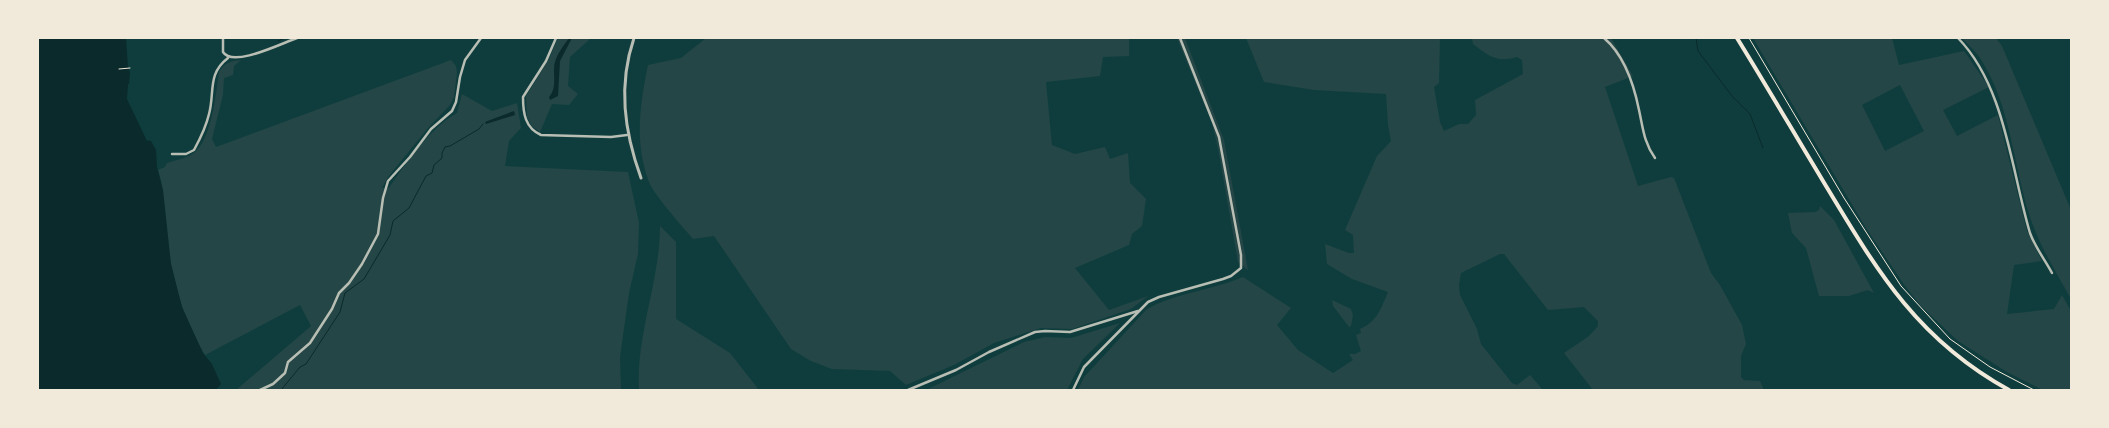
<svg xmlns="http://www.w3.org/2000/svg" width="2109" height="428" font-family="'Playfair Display',serif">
	<rect width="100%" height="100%" fill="#0f3d3e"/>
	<g fill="#244646" fill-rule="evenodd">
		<polygon points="558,38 591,38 570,57 568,86 578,94 569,105 552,104 540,132 532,126 527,117 526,96 548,61"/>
		<path d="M706 38H1129V56L1103 57 1100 76 1046 82 1052 145 1075 154 1105 147 1110 159 1128 153 1130 183 1146 199 1142 226 1132 234 1129 245 1075 268 1109 310 1148 296 1131 309 1072 329 1041 328 994 343 954 365 906 385 890 371 832 369 811 361 791 349 714 236 693 239C682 226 654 195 649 182 634 143 640 104 648 65L681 58Z"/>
		<polygon points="1177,38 1185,38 1224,140 1248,270 1238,262 1218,148 1212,123"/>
		<path d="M1246 38H1440L1439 83 1434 87 1440 122 1444 131 1459 124H1468L1476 115 1475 100 1523 74 1522 60 1517 57C1496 63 1489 56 1473 44L1472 38H1611L1633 76 1605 87 1638 186 1671 177 1674 178 1711 273 1720 285 1742 325 1746 344 1741 356V377L1744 380 1760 381 1764 390H1593L1564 353 1589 336 1598 326V321L1584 307 1548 310 1504 254H1500L1461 273 1459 285 1460 295 1477 329 1481 344 1512 383 1517 385 1530 375 1543 390H1078L1084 377 1147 309C1176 293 1212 290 1243 277L1291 308 1277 325 1298 350 1333 373 1353 360 1349 354H1355L1361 351 1356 335 1361 333 1360 329C1377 322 1381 308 1388 292L1352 279 1327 264 1325 244 1349 253H1354L1353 235 1345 230 1377 156 1391 141 1388 125 1386 94 1314 90 1264 82Z"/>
		<path d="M1753 38H1892L1899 65 1964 51 1989 87 1943 110 1957 136 1998 115 2027 231 2042 261 2014 265 2007 314 2054 309 2062 295 2071 311V390H2043L2007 372 1958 341 1921 306 1905 286 1866 228ZM1900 85 1924 131 1885 151 1862 105Z"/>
		<path d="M1962 38H1996L2002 46 2071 210V299C2056 272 2040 247 2030 217 2013 165 2011 105 1980 58 1975 51 1968 44 1962 38Z"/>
		<path d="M241 60 234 66 233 75 224 78 223 95 212 139 216 147 451 60 456 66 457 73 454 97 450 105 428 128 388 177 382 188H389C405 164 432 126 457 113L462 94 492 111 517 103 521 128 509 141 505 166 628 172 639 223 638 254 629 293 620 357 621 390H236L311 326 300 305 205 355C182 319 171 274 166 231 164 210 165 191 158 170L165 167 167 163C176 160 189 158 196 151 212 136 216 93 219 72 224 63 231 61 241 60Z"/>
		<polygon points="1820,206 1834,220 1874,293 1868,290 1849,296 1819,296 1806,248 1792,233 1788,213 1815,212 1819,210"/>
		<path d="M660 226 676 242V319L730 353 759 390H639C636 334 660 281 660 226Z"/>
		<polygon points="1332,300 1351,309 1353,315 1351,326 1349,327 1333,306"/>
		<polygon points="1120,323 1083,359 1067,390 926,390 1024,342 1045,337 1071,338"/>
	</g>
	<g fill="#0a2a2b">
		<polygon points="38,38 126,38 128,68 130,72 128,98 148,140 151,141 156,150 157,167 163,190 171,264 182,307 203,353 212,364 221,384 216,390 38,390"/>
		<path d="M569 38H572L560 61 558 96 550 100 549 97C558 88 552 73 555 62 557 54 564 45 569 38Z"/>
		<polygon points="514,111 515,115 486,124 485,122"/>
	</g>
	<polygon fill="#0f3d3e" points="128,84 130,84 130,98 150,140 147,141 127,99"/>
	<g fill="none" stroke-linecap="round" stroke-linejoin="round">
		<g stroke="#0a2a2b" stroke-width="1">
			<polyline points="1696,38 1698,51 1732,96 1750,114 1763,148"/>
			<polyline points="278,41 285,38"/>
			<polyline points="281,390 300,367 306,364 340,312 345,293 364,279 390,235 393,221 409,208 426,176 432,173 434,165 442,158 442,153 445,147 450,146 479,129 483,124"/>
		</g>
		<g stroke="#f1e9da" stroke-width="1">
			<polyline points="1749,38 1844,198 1901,286 1950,339 1990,367 2034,390"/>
			<polyline points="119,69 130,68"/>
		</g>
		<g stroke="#b8beb3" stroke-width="2.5">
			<path d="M223 38V52C233 68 282 43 297 38"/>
			<path d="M556 38 546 61 523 97C523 113 525 128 541 135L611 137 627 135"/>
			<path d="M1604 38C1624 55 1634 85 1639 110 1643 128 1644 143 1655 158"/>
			<path d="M1958 38C2005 86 2011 169 2030 233 2035 247 2045 260 2052 273"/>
			<path d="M172 154H186L194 150C200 139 206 127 209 114 215 92 207 74 228 58"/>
			<polyline points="260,390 273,384 285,373 288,362 310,343 332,309 339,293 349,283 362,264 378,234 383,198 388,181 410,157 431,129 452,111 456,102 460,77 465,60 481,38"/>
			<polyline points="908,390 956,370 989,352 1035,332 1045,331 1070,332 1138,311"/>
			<polyline points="1073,390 1084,367 1148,302 1159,297 1223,279 1231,276 1241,268 1241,255 1219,137 1180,38"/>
		</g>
		<path stroke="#b8beb3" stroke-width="3" d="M634 38C618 85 624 131 641 178"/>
		<path stroke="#f1e9da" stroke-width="4" d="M1737 38C1766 85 1794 133 1823 181 1876 269 1916 339 2009 390"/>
	</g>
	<rect width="2109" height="428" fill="none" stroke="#f1e9da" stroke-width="78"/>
</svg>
